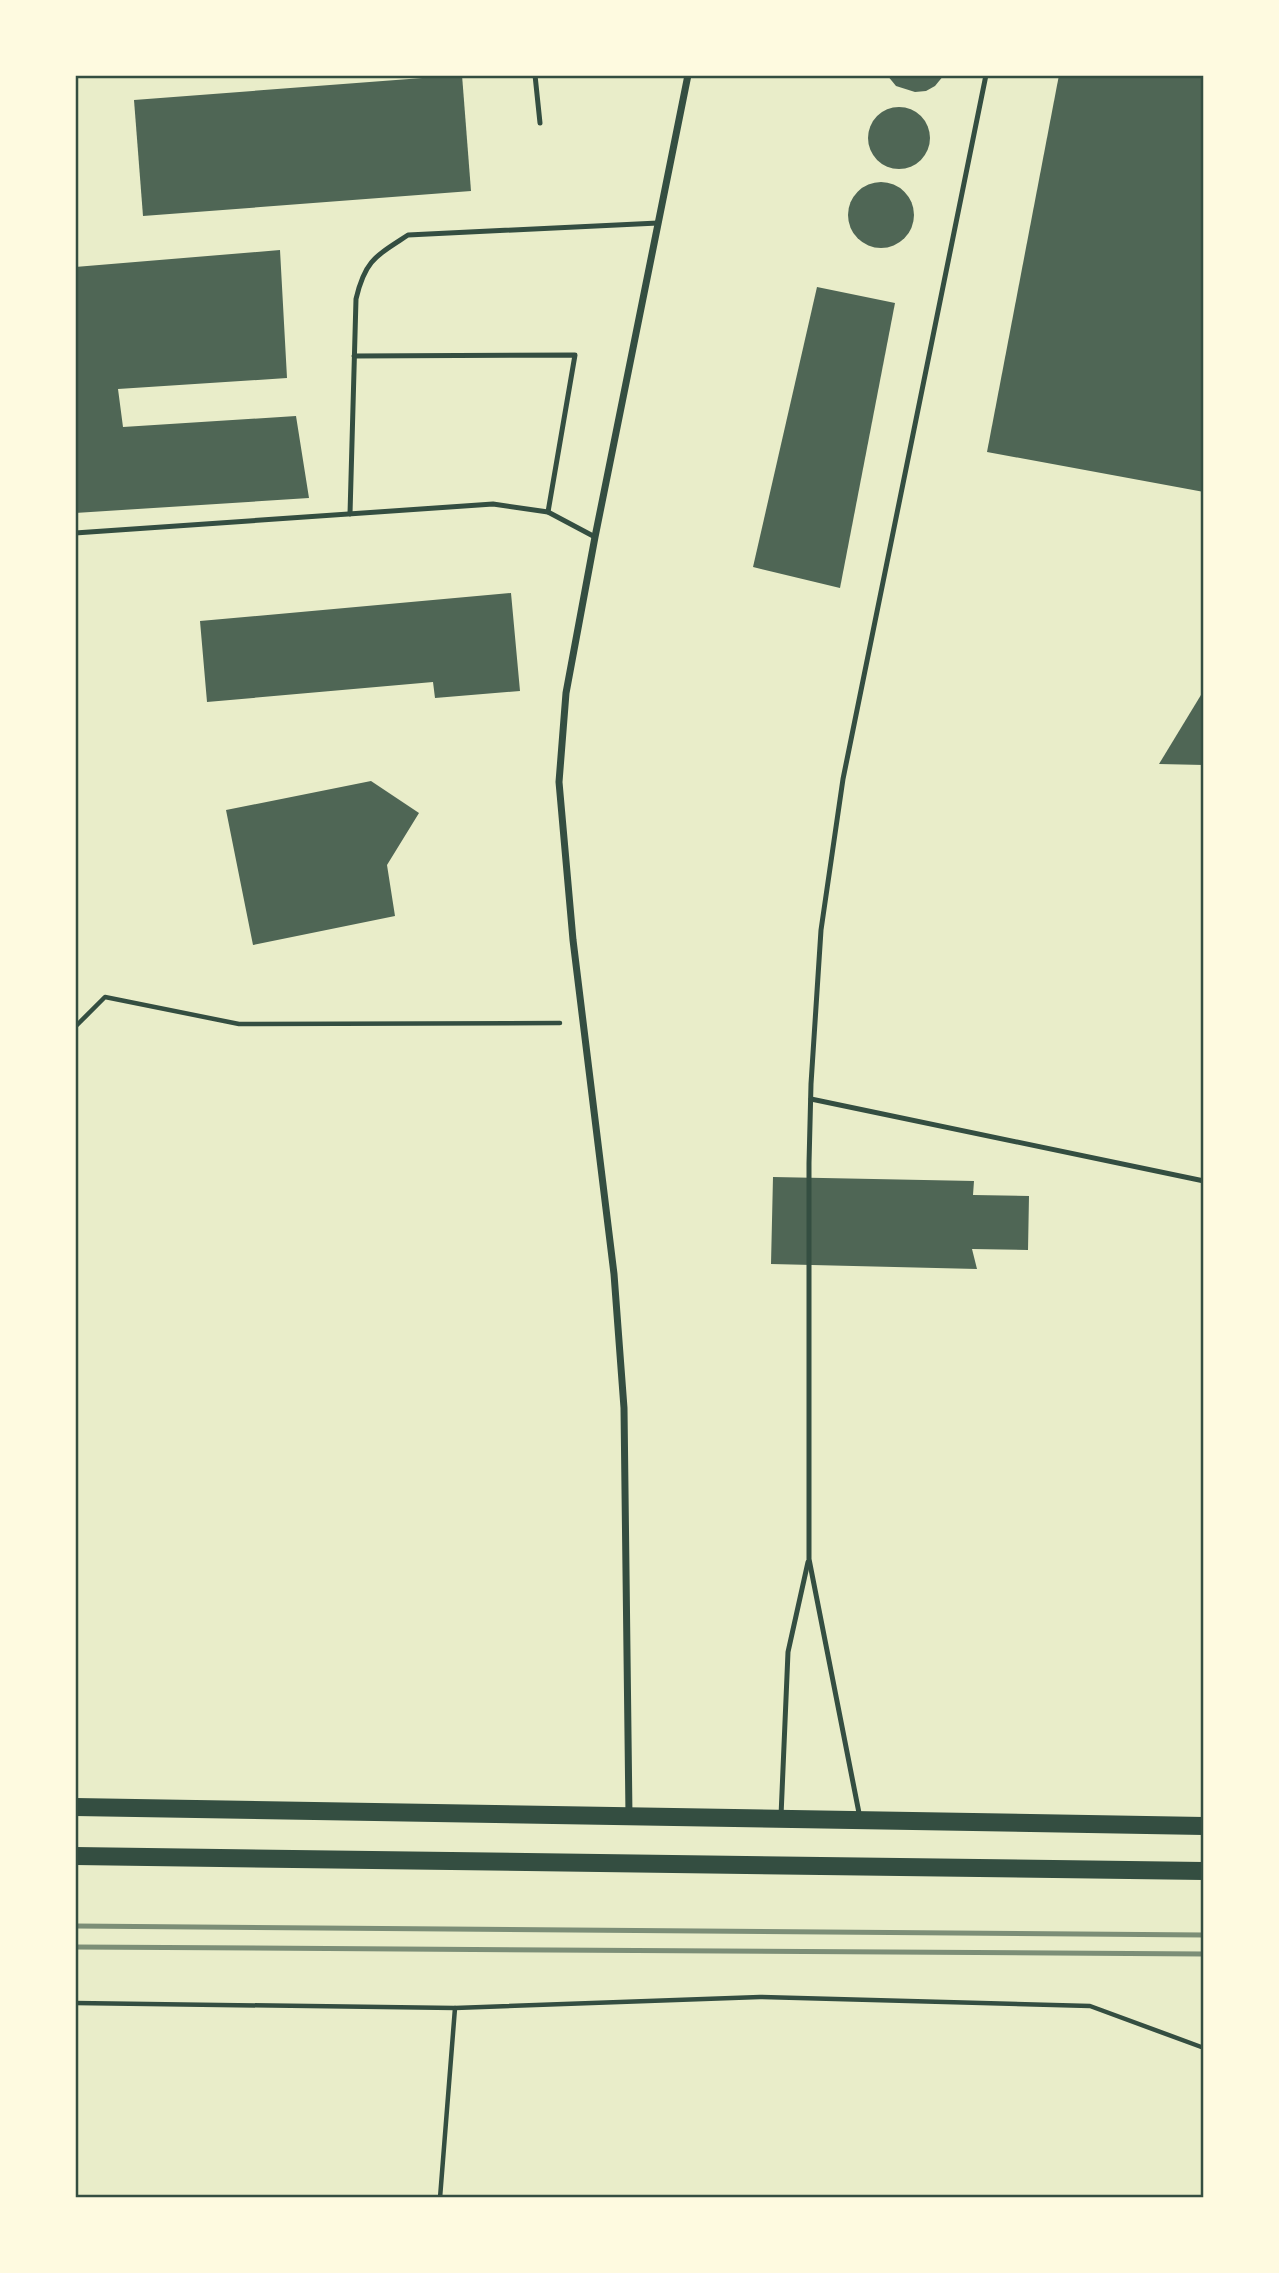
<svg xmlns="http://www.w3.org/2000/svg" width="1279" height="2273" font-family="Inter,sans-serif">
	<rect width="100%" height="100%" fill="#e9edc9"/>
	<g fill="#4f6655">
		<polygon points="462,75 471,191 143,216 134,100"/>
		<polygon points="887,75 944,75 935,86 926,91 915,92 896,86"/>
		<polygon points="1059,75 1204,75 1204,492 987,452"/>
		<circle cx="899" cy="138" r="31"/>
		<circle cx="881" cy="215" r="33"/>
		<polygon points="280,250 287,378 118,389 123,427 296,416 309,498 75,513 75,267"/>
		<polygon points="817,287 895,303 840,588 753,567"/>
		<polygon points="511,593 520,691 435,698 433,682 207,702 200,621"/>
		<polygon points="1204,690 1204,765 1159,764"/>
		<polygon points="371,781 419,813 387,865 395,916 253,945 226,810"/>
		<polygon points="773,1177 974,1181 973,1195 1029,1196 1028,1250 972,1249 977,1269 771,1264"/>
	</g>
	<g fill="none" stroke-linecap="round" stroke-linejoin="round">
		<g stroke="#344e41" stroke-width="4.5">
			<polyline points="75,1027 105,997 239,1024 560,1023"/>
			<polyline points="75,2003 455,2008 760,1997 1090,2006 1204,2048"/>
			<polyline points="440,2198 455,2008"/>
		</g>
		<g stroke="#344e41" stroke-width="5">
			<polyline points="535,75 540,123"/>
			<polyline points="354,356 575,355 548,512"/>
			<path d="M350 514 356 299C365 260 376 256 408 235L658 223"/>
			<polyline points="75,533 493,504 548,512 595,537"/>
			<polyline points="811,1099 1204,1181"/>
			<polyline points="781,1816 788,1652 808,1562"/>
			<polyline points="860,1818 809,1559 809,1163 811,1084 821,930 843,779 986,75"/>
		</g>
		<polyline stroke="#344e41" stroke-width="7" points="629,1816 624,1408 614,1274 573,940 559,782 566,693 595,537 688,75"/>
		<g stroke="#344e41" stroke-width="18">
			<polyline points="75,1807 1204,1826"/>
			<polyline points="75,1856 1204,1871"/>
		</g>
		<g stroke="#7c8e77" stroke-width="5">
			<polyline points="75,1926 1204,1935"/>
			<polyline points="75,1947 1204,1954"/>
		</g>
	</g>
	<rect width="1279" height="2273" fill="none" stroke="#fefae0" stroke-width="154"/>
	<rect x="77" y="77" width="1125" height="2119" fill="none" stroke="#344e41" stroke-width="2.5"/>
</svg>
